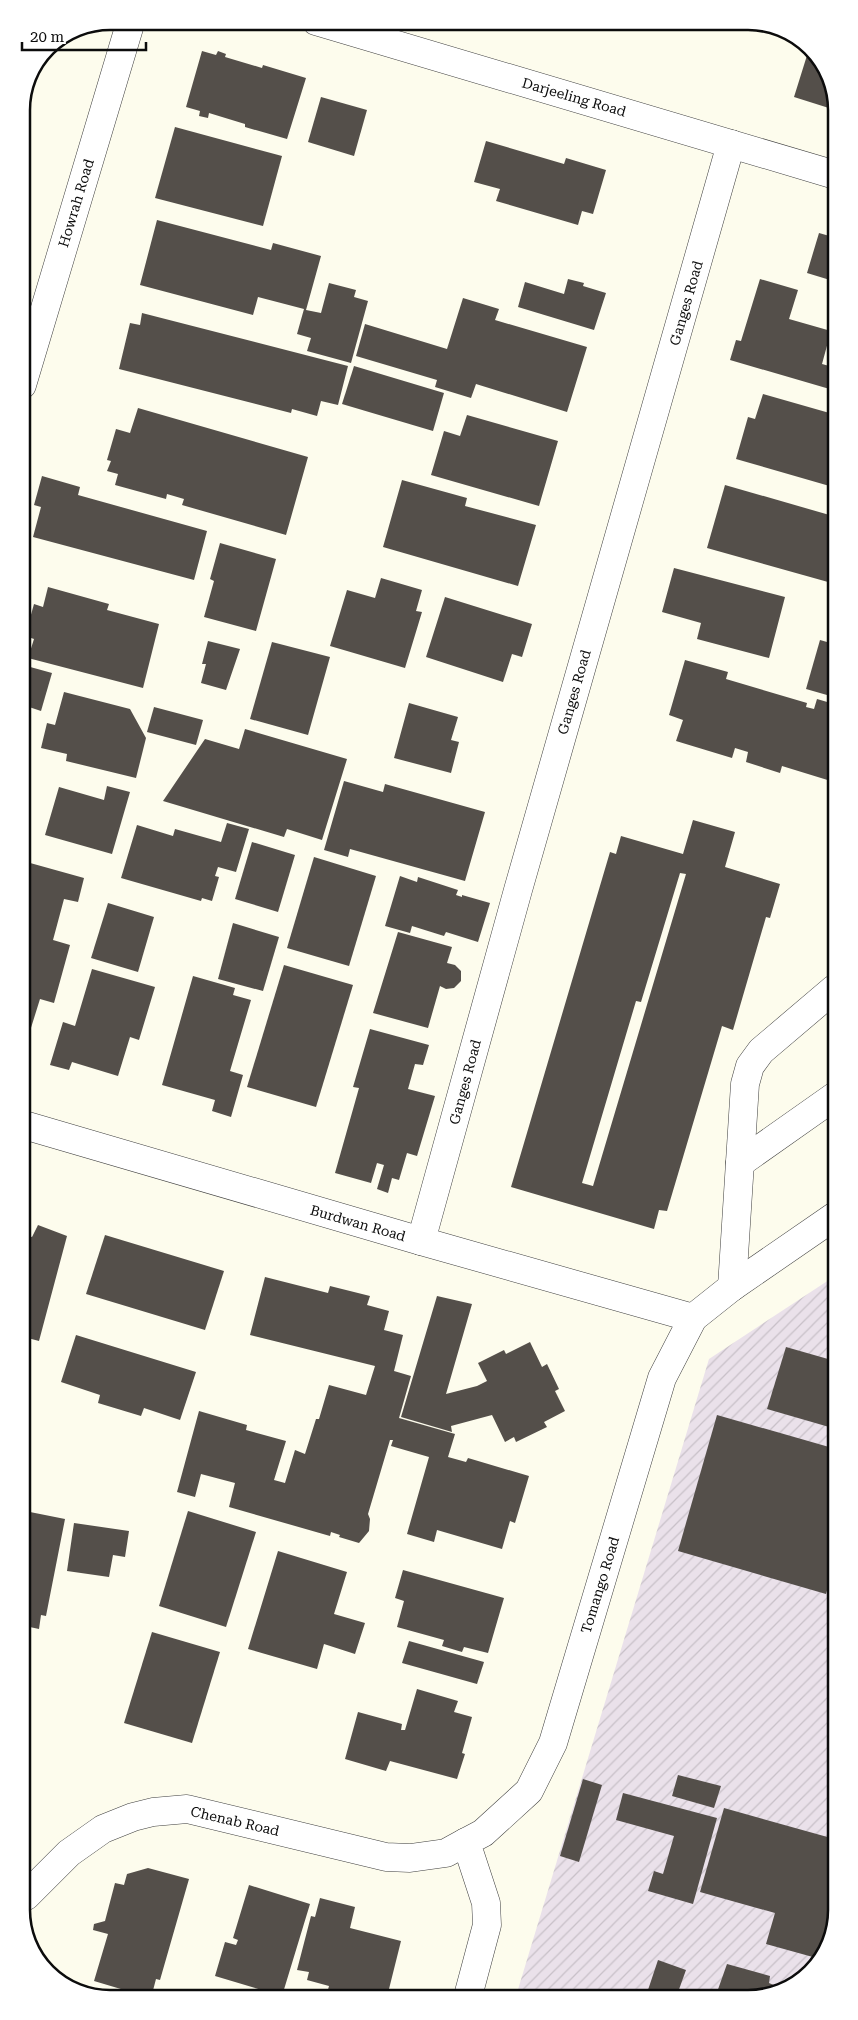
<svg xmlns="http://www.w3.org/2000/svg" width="858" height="2020" font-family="'Roboto Serif',serif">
	<defs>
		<pattern id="industrial-furrows" width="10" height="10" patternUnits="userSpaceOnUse" patternTransform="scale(1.25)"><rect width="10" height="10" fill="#eae1ea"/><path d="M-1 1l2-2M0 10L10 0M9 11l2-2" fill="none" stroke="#c8c0c8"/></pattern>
	</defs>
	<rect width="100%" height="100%" fill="#fdfced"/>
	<polygon fill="url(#industrial-furrows)" points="835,1276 837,1910 819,1964 776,1994 516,1996 709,1359"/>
	<g fill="#544f4a" fill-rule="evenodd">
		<polygon points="809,49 832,82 832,109 794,97"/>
		<polygon points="202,51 216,55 218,51 226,54 225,57 262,68 263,65 306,78 287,139 245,127 245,124 209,113 208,118 199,116 200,111 186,107"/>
		<polygon points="321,97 367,110 354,156 308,142"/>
		<polygon points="175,127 282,156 263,226 155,198"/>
		<polygon points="486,141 564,164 566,158 606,170 593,214 582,211 578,225 496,201 500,189 474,182"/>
		<polygon points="157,220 271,250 273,243 321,256 306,310 321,313 329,283 356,290 354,297 368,301 351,363 307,351 311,338 297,334 304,309 258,297 253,315 140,285"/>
		<polygon points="819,233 833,237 833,286 828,285 830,280 807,273"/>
		<polygon points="568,279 584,283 583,286 606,293 594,330 518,307 525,282 564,294"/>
		<polygon points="760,279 798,290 789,319 831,331 822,364 833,367 833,390 730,360 736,340 741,341"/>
		<polygon points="463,298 499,309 495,320 587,347 567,412 476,384 471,398 435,387 437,380 356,356 365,324 447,349"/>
		<polygon points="142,313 348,366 338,405 321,401 317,416 292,409 291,413 119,369 130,323 140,325"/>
		<polygon points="354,366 444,393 433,431 342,404"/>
		<polygon points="763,394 833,414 833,487 736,459 748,417 755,419"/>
		<polygon points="138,408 308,457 286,535 182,505 184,499 167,494 166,499 115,485 118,474 107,471 111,461 107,460 116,429 130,433"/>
		<polygon points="467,415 558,441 539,506 431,475 444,431 460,436"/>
		<polygon points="42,476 80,487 78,495 207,531 194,580 33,537 41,507 34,505"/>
		<polygon points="402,480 467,498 465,506 536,525 518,586 383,547"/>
		<polygon points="725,485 833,516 833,562 828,582 707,548"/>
		<polygon points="220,543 276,559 256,631 204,617 214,581 210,579"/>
		<polygon points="674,568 785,597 769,658 697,639 701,623 662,612"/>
		<polygon points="381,578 422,590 416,611 422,612 405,668 330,646 347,590 375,598"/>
		<polygon points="48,587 109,604 107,610 159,624 143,688 28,658 34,639 25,636 34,604 43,607"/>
		<polygon points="445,597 532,624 522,657 512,654 503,682 426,657"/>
		<polygon points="820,640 834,644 834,697 806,689"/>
		<polygon points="208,641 240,649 226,690 201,683 206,664 202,664"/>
		<polygon points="272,642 330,657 308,735 250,719"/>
		<polygon points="685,660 728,672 726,679 807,703 806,707 814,709 817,699 834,704 834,782 782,766 780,773 746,762 748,752 735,748 732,758 676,741 683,720 669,715"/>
		<polygon points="23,665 52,673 41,711 23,705"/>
		<polygon points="64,692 130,709 146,738 136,778 66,761 67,754 41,748 47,723 55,725"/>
		<polygon points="409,703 458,717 451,740 459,742 451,773 394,758"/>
		<polygon points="154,707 203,720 196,745 147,732"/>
		<polygon points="245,729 347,759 322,840 287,829 284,837 163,801 205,739 239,749"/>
		<polygon points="344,781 383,792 385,784 485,812 465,881 350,849 348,857 324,850"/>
		<polygon points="107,786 130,792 112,854 45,835 59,787 104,800"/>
		<path d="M693 820 735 832 725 867 780 884 770 918 766 917 733 1030 722 1026 667 1211 659 1210 654 1229 511 1187 610 852 616 854 621 836 683 854ZM680 873 686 874 593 1186 582 1183 636 1001 641 1002Z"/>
		<polygon points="227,823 249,829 236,872 218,867 215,876 219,877 212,901 202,898 201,901 121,878 137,825 173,836 175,829 221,842"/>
		<polygon points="252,842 295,855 278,912 235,899"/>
		<polygon points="314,857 376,876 349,966 287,948"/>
		<polygon points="23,861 84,878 78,902 64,899 53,940 70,945 54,1003 40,999 30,1031 24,1029"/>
		<polygon points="400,876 417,882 418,877 458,890 456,895 462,897 462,895 490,903 478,942 446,932 444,936 412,926 410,933 385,926"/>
		<polygon points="108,903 154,917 138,972 91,958"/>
		<polygon points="233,923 279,937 263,991 218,979"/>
		<polygon points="398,932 452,947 447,963 455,965 461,971 461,981 454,988 446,989 440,986 428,1028 373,1013"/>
		<polygon points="284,965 353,985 316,1107 247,1087"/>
		<polygon points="92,969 155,987 139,1040 130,1037 118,1076 72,1062 69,1070 50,1065 63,1022 75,1026"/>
		<polygon points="193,976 235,988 233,995 251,1000 230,1071 243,1075 231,1117 212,1111 215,1100 162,1085"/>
		<polygon points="370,1029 429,1045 423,1065 415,1064 408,1089 435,1096 417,1156 407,1153 399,1180 392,1178 388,1193 377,1189 384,1165 377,1163 371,1183 335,1173 359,1088 353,1087"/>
		<polygon points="38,1225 67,1236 39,1341 24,1337 24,1235 32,1237"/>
		<polygon points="105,1235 224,1271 205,1330 86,1294"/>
		<polygon points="265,1277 328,1293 330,1286 370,1296 367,1305 389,1311 384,1330 403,1335 394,1371 411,1376 399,1418 455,1434 448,1457 466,1462 468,1458 529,1476 515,1523 510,1521 502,1549 437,1530 434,1542 407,1534 429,1457 391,1446 393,1440 390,1440 368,1514 370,1519 369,1531 359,1543 339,1537 340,1535 331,1532 330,1536 229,1507 235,1483 201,1474 195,1497 177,1492 199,1411 247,1425 246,1430 286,1441 274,1480 285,1483 295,1450 305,1454 316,1419 319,1419 329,1385 366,1395 375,1366 250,1335"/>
		<polygon points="437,1296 472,1304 446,1394 477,1386 487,1381 478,1363 504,1350 506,1354 530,1342 542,1367 547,1364 559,1389 555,1391 565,1411 544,1422 547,1427 516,1442 514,1437 505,1442 492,1415 451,1426 452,1432 401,1417"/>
		<polygon points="76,1335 196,1372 180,1420 144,1408 141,1416 98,1403 100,1395 61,1382"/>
		<polygon points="786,1347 835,1361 836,1429 767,1409"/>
		<polygon points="717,1415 836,1449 836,1560 826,1594 678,1551"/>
		<polygon points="25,1511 65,1519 46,1616 41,1615 39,1629 25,1626"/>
		<polygon points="188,1511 256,1532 226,1627 159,1606"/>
		<polygon points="74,1523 129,1531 125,1557 113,1555 109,1577 67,1571"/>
		<polygon points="278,1551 347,1572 334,1614 365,1623 355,1654 324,1644 317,1669 248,1649"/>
		<polygon points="403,1570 504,1598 488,1653 464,1647 462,1652 442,1646 444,1640 397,1627 404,1601 395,1598"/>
		<polygon points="152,1632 220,1652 192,1743 124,1723"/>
		<polygon points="409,1641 484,1662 477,1684 402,1663"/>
		<polygon points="417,1689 458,1701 454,1712 472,1717 462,1753 465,1754 457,1779 390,1761 386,1771 345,1759 358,1712 402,1724 401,1730 405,1730"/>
		<polygon points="678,1775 721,1786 714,1808 672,1796"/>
		<polygon points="583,1779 602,1785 579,1862 560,1856"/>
		<polygon points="623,1793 717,1818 693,1904 648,1891 654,1871 663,1874 674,1836 616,1820"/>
		<polygon points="724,1808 831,1838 837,1820 837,1910 820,1959 766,1944 775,1913 700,1892"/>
		<polygon points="148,1868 189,1879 160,1980 156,1979 151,1998 94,1981 108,1934 93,1930 94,1924 105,1921 115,1883 124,1885 127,1874"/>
		<polygon points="249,1885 310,1904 282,1996 215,1976 225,1942 236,1945 238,1940 233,1938"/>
		<polygon points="320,1898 355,1907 350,1928 401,1941 387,1997 326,1997 329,1986 307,1980 309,1972 297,1970 311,1916 315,1917"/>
		<polygon points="658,1960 686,1970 677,1995 662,1995 648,1990"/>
		<polygon points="727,1964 770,1976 769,1983 783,1989 776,1994 716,1995"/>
	</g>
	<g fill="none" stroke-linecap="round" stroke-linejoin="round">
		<defs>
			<g id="minor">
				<polyline points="316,21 832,174"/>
				<polyline points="22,385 131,21"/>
				<polyline points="24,1125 421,1241 693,1318"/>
				<polyline points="740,1163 835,1096"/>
				<polyline points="421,1241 518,890 731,144"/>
				<polyline points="732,1287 745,1084 750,1066 761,1051 834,989"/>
				<polyline points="26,1896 69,1853 103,1829 133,1817 153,1812 187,1809 386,1857 410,1858 446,1853 466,1842"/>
				<polyline points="468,1996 487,1925 486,1903 466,1842 483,1833 529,1791 553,1743 662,1378 693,1318 732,1287 835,1216"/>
			</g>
		</defs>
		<use href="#minor" stroke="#3f3f3f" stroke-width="29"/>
		<use href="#minor" stroke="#fff" stroke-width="28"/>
	</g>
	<g text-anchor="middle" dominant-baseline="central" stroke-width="5" stroke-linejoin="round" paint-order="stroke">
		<g font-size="14" fill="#0c0c0c" stroke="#fff">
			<text transform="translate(574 97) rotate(16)">Darjeeling Road</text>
			<text transform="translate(76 203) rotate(-73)">Howrah Road</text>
			<text transform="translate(686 303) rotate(-74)">Ganges Road</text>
			<text transform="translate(574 692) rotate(-74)">Ganges Road</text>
			<text transform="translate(465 1082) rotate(-75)">Ganges Road</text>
			<text transform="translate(358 1223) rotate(16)">Burdwan Road</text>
			<text transform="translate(600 1585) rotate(-73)">Tomango Road</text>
			<text transform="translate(235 1821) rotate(13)">Chenab Road</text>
		</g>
	</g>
	<path d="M0 0H858V2020H0ZM110 30H748A80 80 0 0 1 828 110V1910A80 80 0 0 1 748 1990H110A80 80 0 0 1 30 1910V110A80 80 0 0 1 110 30Z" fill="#fff" fill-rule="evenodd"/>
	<path fill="none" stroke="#0c0c0c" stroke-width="2.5" d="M110 30H748A80 80 0 0 1 828 110V1910A80 80 0 0 1 748 1990H110A80 80 0 0 1 30 1910V110A80 80 0 0 1 110 30Z"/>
	<path d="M22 42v8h124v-8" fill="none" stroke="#0c0c0c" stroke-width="2.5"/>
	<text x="30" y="42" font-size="15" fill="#0c0c0c" stroke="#ffffff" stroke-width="4" paint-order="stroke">20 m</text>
</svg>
